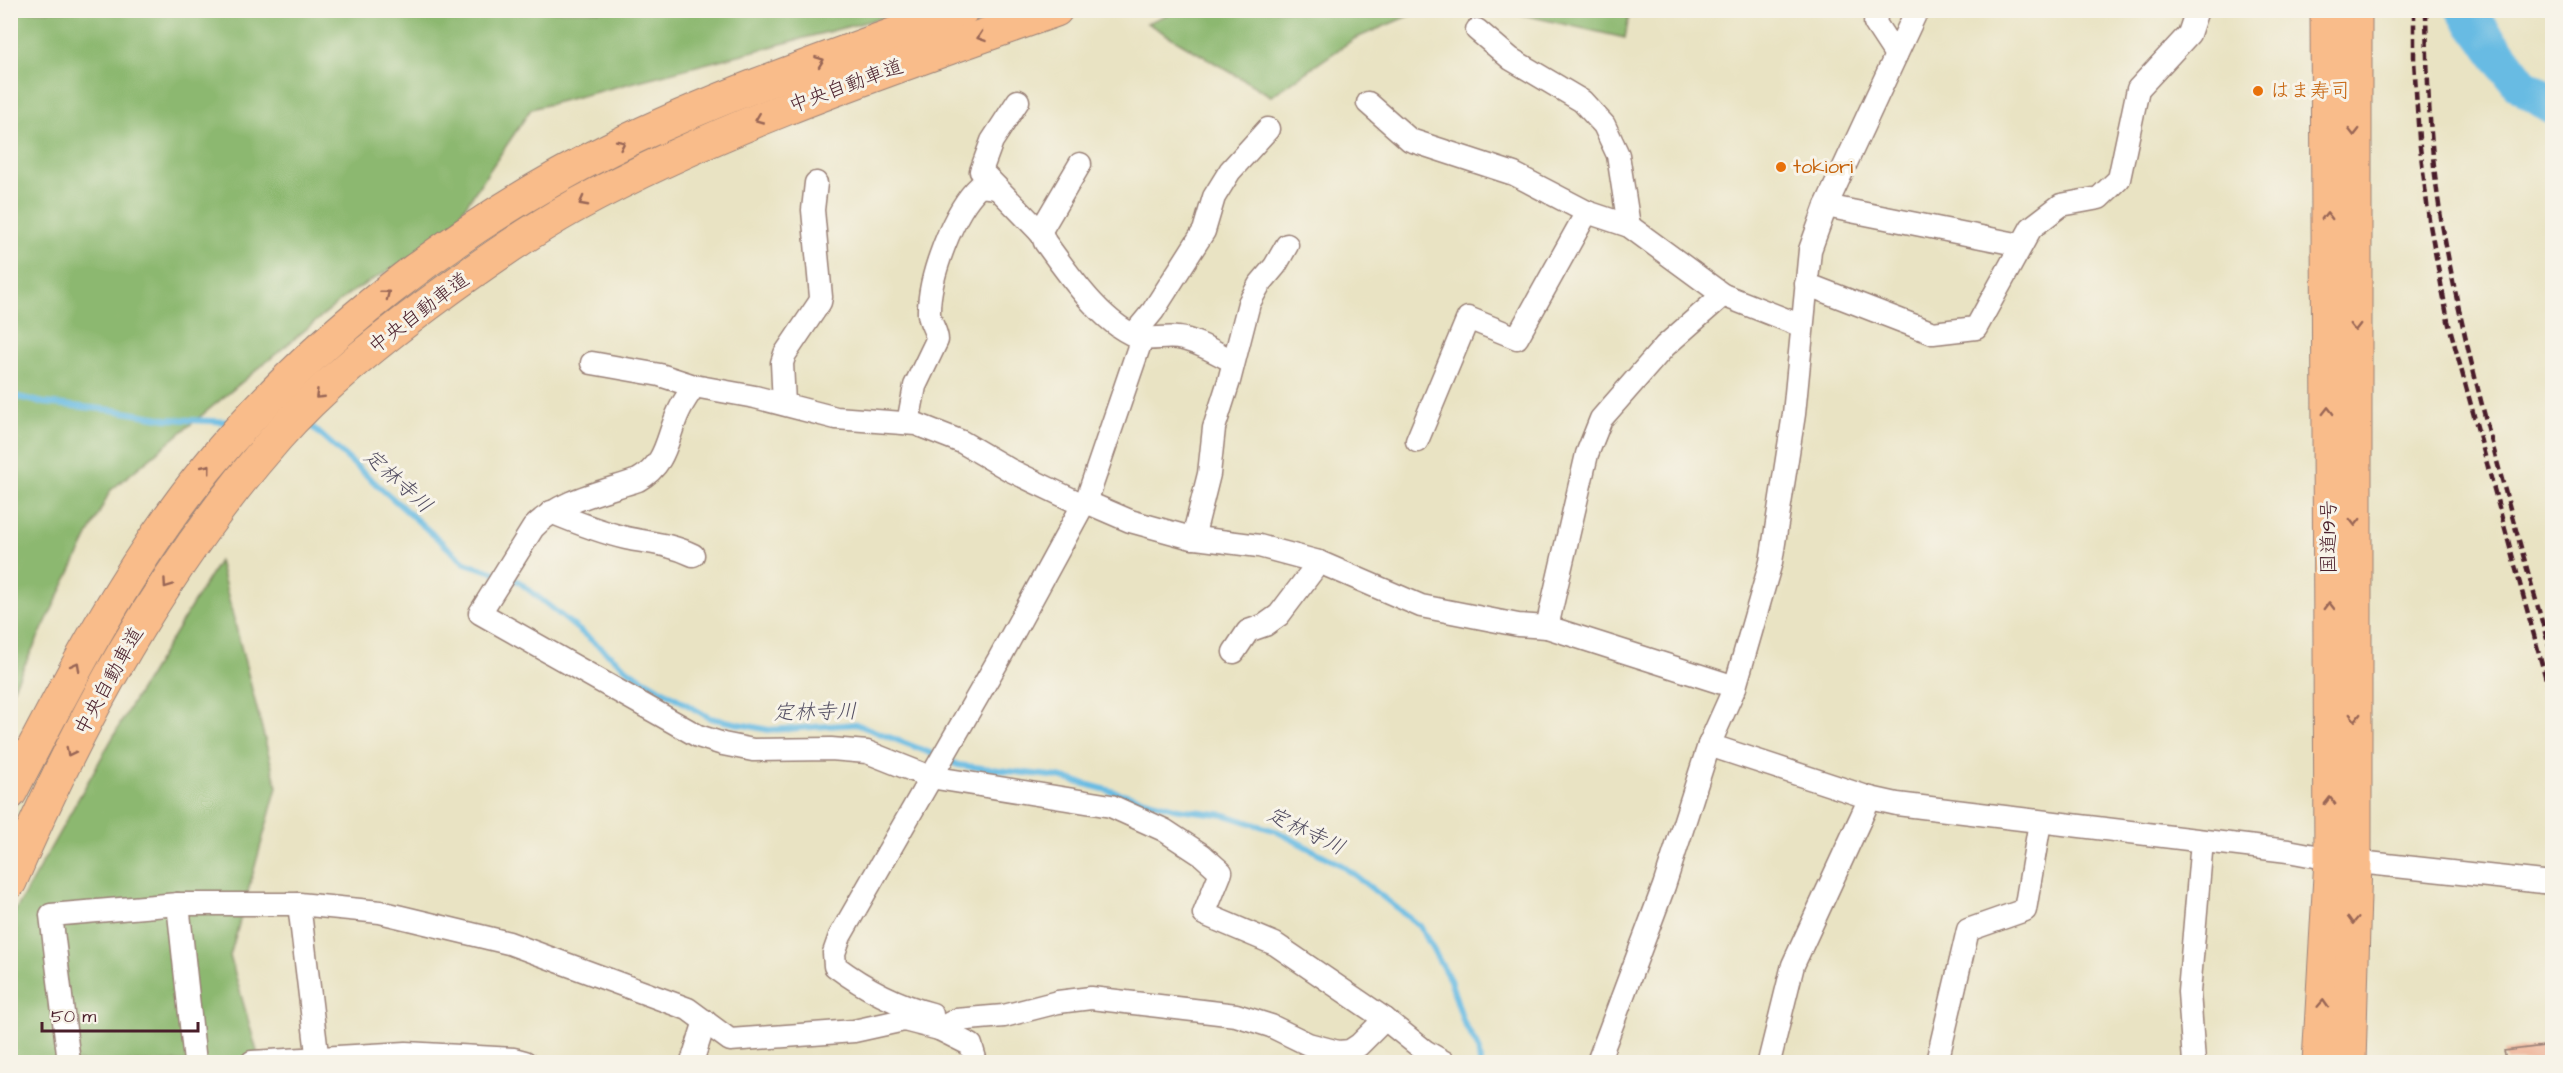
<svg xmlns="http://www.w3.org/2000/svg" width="2563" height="1073" font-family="'Architects Daughter','Klee One',sans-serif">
	<rect width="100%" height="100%" fill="#f7f3e8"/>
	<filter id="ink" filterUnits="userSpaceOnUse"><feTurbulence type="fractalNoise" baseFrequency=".0167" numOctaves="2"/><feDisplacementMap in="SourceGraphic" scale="12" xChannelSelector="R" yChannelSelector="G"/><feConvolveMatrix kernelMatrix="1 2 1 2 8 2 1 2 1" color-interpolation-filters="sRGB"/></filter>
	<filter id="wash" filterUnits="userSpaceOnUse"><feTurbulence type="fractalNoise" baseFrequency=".008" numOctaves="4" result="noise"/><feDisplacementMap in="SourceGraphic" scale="24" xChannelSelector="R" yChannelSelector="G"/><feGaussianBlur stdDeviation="1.35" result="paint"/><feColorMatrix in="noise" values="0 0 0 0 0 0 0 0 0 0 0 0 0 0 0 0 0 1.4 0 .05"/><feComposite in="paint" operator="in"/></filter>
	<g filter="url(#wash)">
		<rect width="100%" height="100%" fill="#e9e3c3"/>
		<g fill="#8cb86f" stroke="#6b6c4d" stroke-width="1.5">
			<polygon points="1178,10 1420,10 1420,11 1354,39 1271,96 1147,23"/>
			<polygon points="11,11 908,11 531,109 444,238 350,293 110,491 11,693"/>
			<polygon points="1506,11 1630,11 1625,38"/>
			<polygon points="219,561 277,787 230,956 260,1062 11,1062 10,924 13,915 131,705"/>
		</g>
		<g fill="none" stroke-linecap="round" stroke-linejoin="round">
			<g stroke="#67bbe3" stroke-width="6">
				<polyline points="10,395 44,403 112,410 166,419 233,422"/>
				<polyline points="303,425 310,425 465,563 499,574"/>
				<polyline points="509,578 518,581 631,672 710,718 769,730 856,724 938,756"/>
				<polyline points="947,760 958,765 1059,777 1178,809 1225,815 1276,831 1343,866 1420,926 1450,980 1464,1023 1478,1047 1480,1062"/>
			</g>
			<polyline stroke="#67bbe3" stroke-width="38" points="2465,10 2521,85 2552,105"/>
		</g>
		<g id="blocks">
			<polygon fill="#eb9f7f" points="2552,1045 2552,1062 2507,1062 2504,1051"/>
		</g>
	</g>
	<g filter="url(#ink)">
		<use href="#blocks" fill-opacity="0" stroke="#9a8177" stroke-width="1.5"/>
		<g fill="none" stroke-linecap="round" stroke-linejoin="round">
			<defs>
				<g id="minor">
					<polyline points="1877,10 1875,23 1896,55"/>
					<polyline points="1477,30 1511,59 1582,101 1604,125 1618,155 1629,226"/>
					<path d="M1018 101 992 141 981 171 1042 234 1045 242C1067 272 1104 328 1142 338 1152 340 1166 336 1178 338 1196 340 1216 353 1233 361"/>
					<polyline points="1368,103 1410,140 1514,174 1587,212"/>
					<polyline points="1826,206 2021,245"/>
					<polyline points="1040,232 1080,164"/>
					<polyline points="1806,284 1933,333 1976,328 2031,228 2061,205 2099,198 2119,179 2138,89 2189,34 2197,10"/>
					<polyline points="1134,334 1153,311 1204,231 1214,197 1230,171 1268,129"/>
					<polyline points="592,363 660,375 694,386 755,397 836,418 916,424 962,442 1010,470 1083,505 1086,502 1130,521 1188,537 1259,546 1319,562 1421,606 1518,625 1547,627 1735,687"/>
					<path d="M694 386C689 394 683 402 679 411 666 438 668 463 638 480 603 492 559 500 533 528L480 613 698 736 723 744 753 750 831 749 867 752 930 777 1111 806 1164 830 1202 855 1221 872 1204 914 1275 944 1385 1019 1425 1051 1444 1062"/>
					<polyline points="784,404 782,363 785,354 820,302 821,297 813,210 816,183"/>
					<path d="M908 423 915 386 937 340C937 331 930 324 929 314 928 279 953 210 980 186L997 188"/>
					<polyline points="1417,441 1468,318 1517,338 1587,212 1629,226 1723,295 1802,326"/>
					<polyline points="1086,502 1142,338"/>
					<path d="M551 512C575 522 600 532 626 538 649 543 671 544 693 555"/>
					<polyline points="1193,538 1209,474 1214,428 1229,381 1249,303 1259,285 1275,266 1287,245"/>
					<polyline points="1547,627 1587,454 1601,419 1665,346 1723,295"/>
					<polyline points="1234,652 1248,631 1265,625 1279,615 1319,562"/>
					<polyline points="1709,745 1870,798 1897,804 2288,851 2331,859 2552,883"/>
					<polyline points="178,904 195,1062"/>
					<polyline points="299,904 318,1062"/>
					<path d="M932 1014C897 1005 863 987 835 966L834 953 840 936 999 659 1083 505"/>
					<polyline points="939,1029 956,1020 1004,1016 1058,1002 1091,998 1236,1015 1271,1026 1308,1044 1338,1052 1350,1051 1359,1045 1385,1019"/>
					<polyline points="69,1062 51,915 178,904 299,904 380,912 509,943 688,1009 730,1040 854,1031 904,1020 939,1029 971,1045 976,1062"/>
					<polyline points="252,1062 406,1053 514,1059 525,1062"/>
					<polyline points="692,1062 705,1021"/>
					<polyline points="1598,1062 1664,886 1709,745 1735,687 1771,562 1794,414 1810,250 1826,206 1917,10"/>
					<polyline points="1769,1062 1793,965 1870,798"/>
					<polyline points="1937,1062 1968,930 2025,910 2040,822"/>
					<polyline points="2194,1062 2189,992 2202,841"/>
				</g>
				<g id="highway">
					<path d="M10 793C68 681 126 568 206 469 312 338 459 225 610 149 724 93 843 53 962 10"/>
					<path d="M10 882C78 722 162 568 277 437 321 387 374 345 427 305 474 270 523 235 575 206 727 123 893 68 1056 10"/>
					<polyline points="2319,1062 2331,859 2327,10"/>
					<polyline points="2349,1062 2355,861 2355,10"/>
				</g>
			</defs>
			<use href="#minor" stroke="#9a8177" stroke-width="25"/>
			<use href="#highway" stroke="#9a8177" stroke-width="35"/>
			<use href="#minor" stroke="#fff" stroke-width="22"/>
			<use href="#highway" stroke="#f9bc8a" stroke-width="33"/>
			<g stroke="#4a1f2b" stroke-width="4.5" stroke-dasharray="9 4.5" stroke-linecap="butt">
				<polyline points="2414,10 2414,60 2419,139 2429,220 2448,321 2552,701"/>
				<path d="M2426 10C2427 82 2430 154 2442 224 2468 371 2512 514 2552 657"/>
			</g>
		</g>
		<defs><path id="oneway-chevron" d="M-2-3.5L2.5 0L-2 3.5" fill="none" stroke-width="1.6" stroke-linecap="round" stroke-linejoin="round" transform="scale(1.5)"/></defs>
		<g stroke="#996656">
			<use href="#oneway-chevron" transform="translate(981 37) rotate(161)"/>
			<use href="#oneway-chevron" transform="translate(820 61) rotate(-20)"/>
			<use href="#oneway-chevron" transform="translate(759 119) rotate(158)"/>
			<use href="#oneway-chevron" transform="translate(2354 132) rotate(90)"/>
			<use href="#oneway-chevron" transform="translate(621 144) rotate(-26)"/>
			<use href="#oneway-chevron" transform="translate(583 202) rotate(152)"/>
			<use href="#oneway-chevron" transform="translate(2327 216) rotate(-90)"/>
			<use href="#oneway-chevron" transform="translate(386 294) rotate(-38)"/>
			<use href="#oneway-chevron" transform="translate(2355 327) rotate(90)"/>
			<use href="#oneway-chevron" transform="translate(319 395) rotate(136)"/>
			<use href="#oneway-chevron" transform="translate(2328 411) rotate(-90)"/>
			<use href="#oneway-chevron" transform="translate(207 468) rotate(-51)"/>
			<use href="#oneway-chevron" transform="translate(2355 522) rotate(90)"/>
			<use href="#oneway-chevron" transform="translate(167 584) rotate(125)"/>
			<use href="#oneway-chevron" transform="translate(2329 606) rotate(-90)"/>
			<use href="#oneway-chevron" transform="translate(76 666) rotate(-61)"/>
			<use href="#oneway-chevron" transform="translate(2355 717) rotate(90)"/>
			<use href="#oneway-chevron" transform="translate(70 752) rotate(117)"/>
			<use href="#oneway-chevron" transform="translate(2330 801) rotate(-90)"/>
			<use href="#oneway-chevron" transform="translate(2353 920) rotate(92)"/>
			<use href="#oneway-chevron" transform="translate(2323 1004) rotate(-87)"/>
		</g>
	</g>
	<g fill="#e8710a" stroke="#f7f3e8" stroke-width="2">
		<circle cx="2258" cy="91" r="6"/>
		<circle cx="1781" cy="167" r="6"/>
	</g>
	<g text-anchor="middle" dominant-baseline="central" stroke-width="6" stroke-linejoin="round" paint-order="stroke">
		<g font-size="20" fill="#4a1f2b" stroke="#f7f3e8">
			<text transform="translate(846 86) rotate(-20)">中央自動車道</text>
			<text transform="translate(419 313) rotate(-37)">中央自動車道</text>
			<text transform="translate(2329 537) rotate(-90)">国道19号</text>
			<text transform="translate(109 681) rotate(-61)">中央自動車道</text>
		</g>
		<g font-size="20" fill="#c56008" stroke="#f7f3e8" text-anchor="start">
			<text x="2270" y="91">はま寿司</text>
			<text x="1793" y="167">tokiori</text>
		</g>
		<g font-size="21" font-style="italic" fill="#534e62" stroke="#f7f3e8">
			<text transform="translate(398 481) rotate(42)">定林寺川</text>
			<text transform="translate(815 712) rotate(-1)">定林寺川</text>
			<text transform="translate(1306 831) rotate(26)">定林寺川</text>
		</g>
	</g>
	<rect width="2563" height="1073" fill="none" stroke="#f7f3e8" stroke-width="36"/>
	<path d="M42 1022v9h156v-9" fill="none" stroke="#4a1f2b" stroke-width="3"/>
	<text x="51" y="1022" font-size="18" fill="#4a1f2b" stroke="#f7f3e8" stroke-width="4.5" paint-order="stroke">50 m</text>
</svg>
